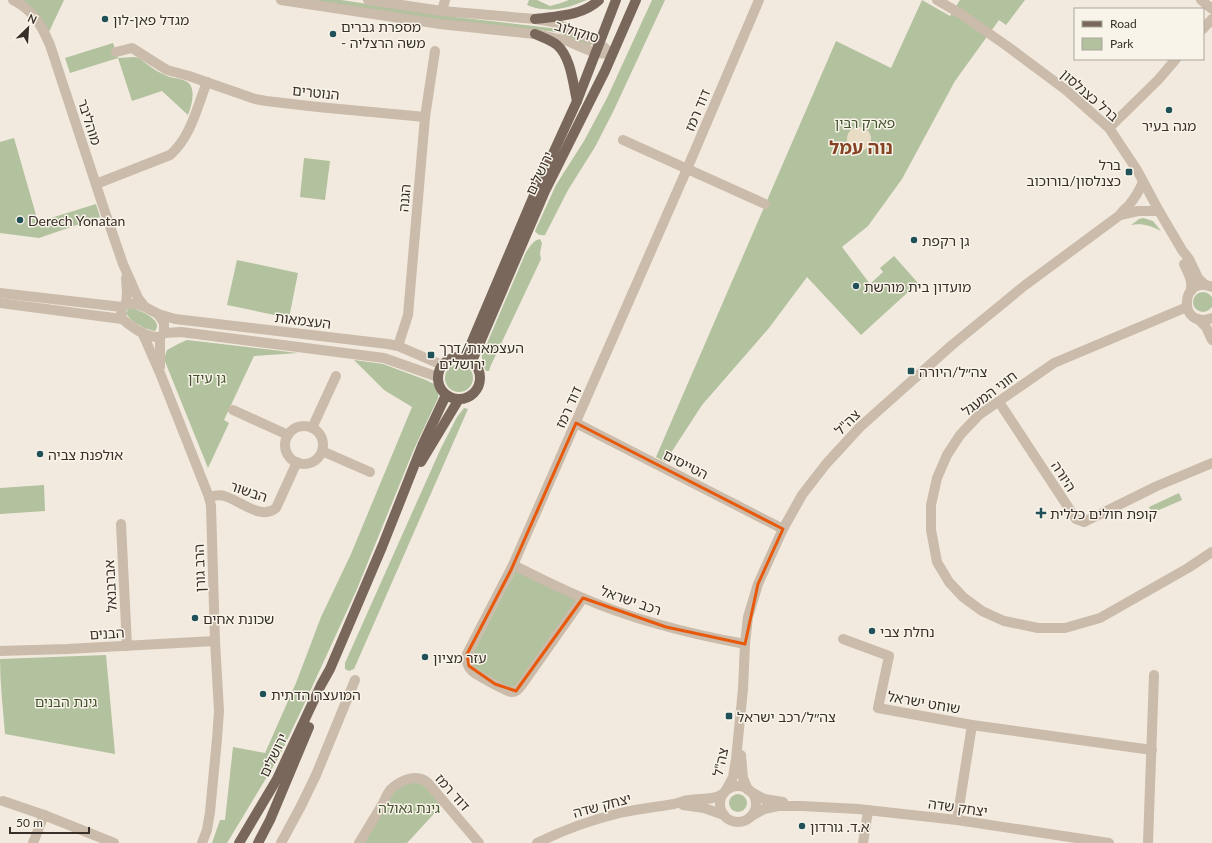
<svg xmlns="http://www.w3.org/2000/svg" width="1212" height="843" font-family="Lato,'Noto Sans Hebrew',sans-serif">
	<rect width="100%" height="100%" fill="#f2eade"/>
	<g fill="#b2c19e">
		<polygon points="23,0 64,0 48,34"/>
		<polygon points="311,0 341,0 455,17 559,29 592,43 590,46 557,32 455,22"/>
		<path d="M529 0H537L550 6 561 3 569 0H587C573 6 558 11 543 9 538 9 532 7 527 5Z"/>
		<path d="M652 0H665L613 112 595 147 568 190 545 235C540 236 538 235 535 231L556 185 584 141 607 98Z"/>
		<polygon points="922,0 950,16 960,0 1025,0 1006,25 999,20 955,81 902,179 868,226 842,247 870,284 883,272 880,268 894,256 918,283 861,335 807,277 769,328 702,405 665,462 656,457 836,41 891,68"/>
		<path d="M113 43 118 58 134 57 139 58C147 64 155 71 165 75 170 78 177 78 183 80 198 84 192 105 188 115L162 91 132 101 118 58 70 73 65 58Z"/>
		<polygon points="14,138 38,222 96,204 100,217 39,238 0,233 0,142"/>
		<polygon points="304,158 330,161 325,200 300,197"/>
		<path d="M1143 218 1153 221 1161 231C1151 226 1142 223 1131 225L1139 219Z"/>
		<path d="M540 239 542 243 540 253 541 259 491 365 489 371H486L482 363V355L526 252C530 247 533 240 540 239Z"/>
		<polygon points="237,260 298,273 289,318 227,305"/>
		<circle cx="1203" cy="302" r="10"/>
		<path d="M131 308C140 310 164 320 155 331 146 330 129 321 126 313L128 309Z"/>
		<polygon points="187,340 298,353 254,356 224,420 229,423 208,468 164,359 167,350 178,344"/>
		<polygon points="354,360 383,364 426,380 436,385 439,391 438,398 414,449 357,589 301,711 279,757 227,843 212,843 220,820 225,820 233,747 265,753 296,683 321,617 351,554 412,407 384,390"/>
		<circle cx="459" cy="378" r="14"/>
		<polygon points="464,408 468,409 354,669 349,671 345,669 345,663 441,448 457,417"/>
		<polygon points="44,485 45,511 0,514 0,488"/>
		<polygon points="1179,493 1182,500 1152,513 1149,507"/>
		<polygon points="516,570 578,599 519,685 509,688 475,669 470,660 472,655"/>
		<path d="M106 655 115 754 5 734C3 709 0 684 0 659Z"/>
		<polygon points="418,780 443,804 407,843 362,843 393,791 404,783"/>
		<circle cx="738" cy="803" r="9"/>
	</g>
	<circle fill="#e9dcc5" cx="859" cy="139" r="12"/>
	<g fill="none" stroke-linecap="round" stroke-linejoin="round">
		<g stroke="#cabbaa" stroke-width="10">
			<path d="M13 0C33 10 41 24 50 45L104 209 123 264 138 298 145 307 158 314 164 323V333L160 337C145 338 133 327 122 319 121 312 120 308 126 304H136L145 307"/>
			<polyline points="281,0 440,24 535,34 567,41 595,53 612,54"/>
			<polyline points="368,0 442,11 535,19 553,22 599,43 606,49"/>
			<polyline points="937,0 961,14 1007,46 1066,90 1109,128 1137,170 1159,211 1182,250 1189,259 1198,278 1205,285"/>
			<polyline points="1201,0 1212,9"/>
			<polyline points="442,11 445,0"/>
			<polyline points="1203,29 1212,19"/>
			<polyline points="116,52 132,48 167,70 189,76 255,99 266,101 318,107 425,117"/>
			<polyline points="1109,128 1158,80 1176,59"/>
			<polyline points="623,140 765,204"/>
			<path d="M96 184 170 155C191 137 197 107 207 82"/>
			<polyline points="1120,215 1138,211 1159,211"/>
			<path d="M1184 264C1188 273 1193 280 1191 291"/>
			<polyline points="126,278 127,293 126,304"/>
			<path d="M1212 287C1180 273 1177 331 1212 318"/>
			<polyline points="0,293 122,307"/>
			<polyline points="0,303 122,319"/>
			<polyline points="1187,307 1054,363 979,415 960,435 947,455 937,478 931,505 931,530 937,562 949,582 963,597 982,611 1004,621 1038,628 1065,628 1100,618 1188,568 1212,552"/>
			<polyline points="158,314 175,319 388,344 398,346 442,365"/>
			<polyline points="1198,319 1206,327 1212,340"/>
			<polyline points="142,332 160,373 209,497 211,506 215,641 219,711 217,739 210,812 207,830 202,843"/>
			<polyline points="164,333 181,332 384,358 438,377"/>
			<polyline points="160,337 160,367"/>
			<polyline points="398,346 408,315 425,117 435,51"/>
			<polyline points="999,402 1076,519 1084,522 1157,486 1212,463"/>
			<polyline points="233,410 288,435"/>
			<polyline points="576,423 783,529"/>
			<circle cx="304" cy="445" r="19"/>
			<polyline points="312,428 336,376"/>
			<polyline points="322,451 370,472"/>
			<path d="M209 497C213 496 220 494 224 496 240 500 261 521 276 508L297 462"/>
			<polyline points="121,524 127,646"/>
			<path d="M513 565C536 576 559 588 583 598 634 620 690 634 745 644"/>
			<path d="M583 598 521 686C518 690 516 692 511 692 506 691 476 675 472 671 467 666 466 660 467 654L513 565 687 169 759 0"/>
			<polyline points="843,639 889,656 878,708 972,725 1152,750"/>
			<polyline points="0,651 67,649 215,641"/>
			<polyline points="741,755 743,778 748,790"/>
			<circle cx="738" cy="804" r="18"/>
			<path d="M726 790 733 777 736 759 743 689 745 644 748 617 758 584 783 529 802 495 826 464 860 427 952 345 1024 286 1120 215C1122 211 1125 209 1129 205 1135 198 1139 191 1143 182"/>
			<polyline points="751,792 764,799 783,802"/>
			<polyline points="3,801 44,815 114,843"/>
			<polyline points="683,805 704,808 724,815"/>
			<polyline points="750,817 764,809 778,806 802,806 858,809 957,820 1109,843"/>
			<polyline points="957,820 972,725"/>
			<polyline points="33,843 44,815"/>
			<polyline points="281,843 301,806 316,775 355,680"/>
			<path d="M359 843C367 830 374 818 382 805 385 800 387 793 391 789 401 780 417 773 428 783L479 843"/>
			<path d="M537 843C563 830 591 820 620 813 638 809 656 807 674 804 679 803 684 800 689 800 701 798 713 801 724 793"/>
			<polyline points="863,843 868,811"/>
			<polyline points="1148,843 1154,675"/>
		</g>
		<g stroke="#79675b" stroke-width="10">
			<path d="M535 19C557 16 582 16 599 0"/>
			<path d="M535 34C542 37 551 40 557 45 571 57 573 84 577 101"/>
			<circle cx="459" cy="378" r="21"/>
			<polyline points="465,358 535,193 577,101 616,0"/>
			<polyline points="472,361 545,191 605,71 636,0"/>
			<polyline points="421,462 459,399"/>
			<polyline points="239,843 277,779 321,685 330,669 382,547 422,446 446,395"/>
			<polyline points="258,843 270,820 309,727"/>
		</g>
	</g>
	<path fill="none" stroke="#e8590c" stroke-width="3" stroke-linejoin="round" d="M576 423 783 529 758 584 745 644 666 627 583 598 516 691 495 684 469 666 467 654 511 570Z"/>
	<g fill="#205058" stroke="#f9f4ea" stroke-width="1.5">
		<circle cx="105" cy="19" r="4"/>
		<circle cx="333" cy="34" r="4"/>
		<circle cx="1169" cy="110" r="4"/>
		<rect x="1125" y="168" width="8" height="8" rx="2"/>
		<circle cx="20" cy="220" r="4"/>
		<circle cx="914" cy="240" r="4"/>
		<circle cx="856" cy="286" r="4"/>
		<rect x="427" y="351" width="8" height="8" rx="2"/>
		<rect x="907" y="367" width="8" height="8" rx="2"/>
		<circle cx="40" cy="454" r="4"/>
		<path d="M1039 507h4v4h4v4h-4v4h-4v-4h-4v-4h4z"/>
		<circle cx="195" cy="618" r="4"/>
		<circle cx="872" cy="631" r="4"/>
		<circle cx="425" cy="657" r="4"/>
		<circle cx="263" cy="694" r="4"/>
		<rect x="725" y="712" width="8" height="8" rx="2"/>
		<circle cx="802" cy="826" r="4"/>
	</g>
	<g text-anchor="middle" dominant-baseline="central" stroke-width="3" stroke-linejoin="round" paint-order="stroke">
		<g font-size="14" fill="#382f29" stroke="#f9f4ea" text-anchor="start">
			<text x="113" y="19">מגדל פאן-לון</text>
			<text x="341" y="26">מספרת גברים<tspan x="341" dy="16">- משה הרצליה</tspan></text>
			<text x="1169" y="125" text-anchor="middle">מגה בעיר</text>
			<text x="1121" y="164" text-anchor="end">ברל<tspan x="1121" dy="16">כצנלסון/בורוכוב</tspan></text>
			<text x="28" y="220">Derech Yonatan</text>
			<text x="922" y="240">גן רקפת</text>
			<text x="864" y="286">מועדון בית מורשת</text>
			<text x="439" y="347">העצמאות/דרך<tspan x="439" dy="16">ירושלים</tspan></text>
			<text x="919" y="371">צה״ל/היורה</text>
			<text x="48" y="454">אולפנת צביה</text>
			<text x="1050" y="513">קופת חולים כללית</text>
			<text x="203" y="618">שכונת אחים</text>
			<text x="880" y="631">נחלת צבי</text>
			<text x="433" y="657">עזר מציון</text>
			<text x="271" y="694">המועצה הדתית</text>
			<text x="737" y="716">צה״ל/רכב ישראל</text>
			<text x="810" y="826">א.ד. גורדון</text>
		</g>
		<g font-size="14" fill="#382f29" stroke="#f9f4ea">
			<text transform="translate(577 31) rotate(17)">סוקולוב</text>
			<text transform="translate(316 92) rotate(6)">הנוטרים</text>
			<text transform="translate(1090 95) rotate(41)">ברל כצנלסון</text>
			<text transform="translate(697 110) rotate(-67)">דוד רמז</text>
			<text transform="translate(90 122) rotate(72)">מוהליבר</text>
			<text transform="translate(539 173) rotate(-65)">ירושלים</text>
			<text transform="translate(404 198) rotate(-85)">הגנה</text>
			<text transform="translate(303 320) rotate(7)">העצמאות</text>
			<text transform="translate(989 393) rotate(-37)">חוני המעגל</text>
			<text transform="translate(568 407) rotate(-66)">דוד רמז</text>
			<text transform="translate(847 422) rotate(-45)">צה"ל</text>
			<text transform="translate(686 464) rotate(27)">הטייסים</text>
			<text transform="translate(1064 476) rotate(57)">היורה</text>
			<text transform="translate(249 491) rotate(19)">הבשור</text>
			<text transform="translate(199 568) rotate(-92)">הרב גורן</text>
			<text transform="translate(110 586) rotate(-93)">אברבנאל</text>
			<text transform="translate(631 600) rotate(19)">רכב ישראל</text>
			<text transform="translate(107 633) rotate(-3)">הבנים</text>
			<text transform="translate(924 702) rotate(10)">שוחט ישראל</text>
			<text transform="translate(273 755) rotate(-64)">ירושלים</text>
			<text transform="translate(720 762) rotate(-78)">צה"ל</text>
			<text transform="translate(453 792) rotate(48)">דוד רמז</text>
			<text transform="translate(602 805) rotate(-15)">יצחק שדה</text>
			<text transform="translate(958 807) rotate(8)">יצחק שדה</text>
		</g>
		<g font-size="14" fill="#44552e" stroke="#f9f4ea">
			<text x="865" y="122">פארק רבין</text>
			<text x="207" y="377">גן עידן</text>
			<text x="66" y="701">גינת הבנים</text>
			<text x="409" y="807">גינת גאולה</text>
		</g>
		<g font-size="18" font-weight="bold" fill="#854324" stroke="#f9f4ea">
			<text x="861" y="147">נוה עמל</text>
		</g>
	</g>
	<rect x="1074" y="8" width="130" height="52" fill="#f9f4ea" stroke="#aca59d"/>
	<rect x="1082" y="21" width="20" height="6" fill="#79675b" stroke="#aca59d"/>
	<text x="1110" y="28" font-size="12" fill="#382f29">Road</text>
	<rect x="1082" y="38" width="20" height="12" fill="#b2c19e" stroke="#aca59d"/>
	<text x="1110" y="48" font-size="12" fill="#382f29">Park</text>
	<g transform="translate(28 28) rotate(25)" stroke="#f9f4ea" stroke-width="3" paint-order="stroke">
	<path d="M0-3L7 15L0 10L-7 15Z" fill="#382f29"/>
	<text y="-6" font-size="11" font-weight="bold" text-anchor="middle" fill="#382f29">N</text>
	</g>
	<path d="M10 827v6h79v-6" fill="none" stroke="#382f29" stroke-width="2"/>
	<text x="16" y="827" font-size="12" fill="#382f29" stroke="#f9f4ea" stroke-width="3" paint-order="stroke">50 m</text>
</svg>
